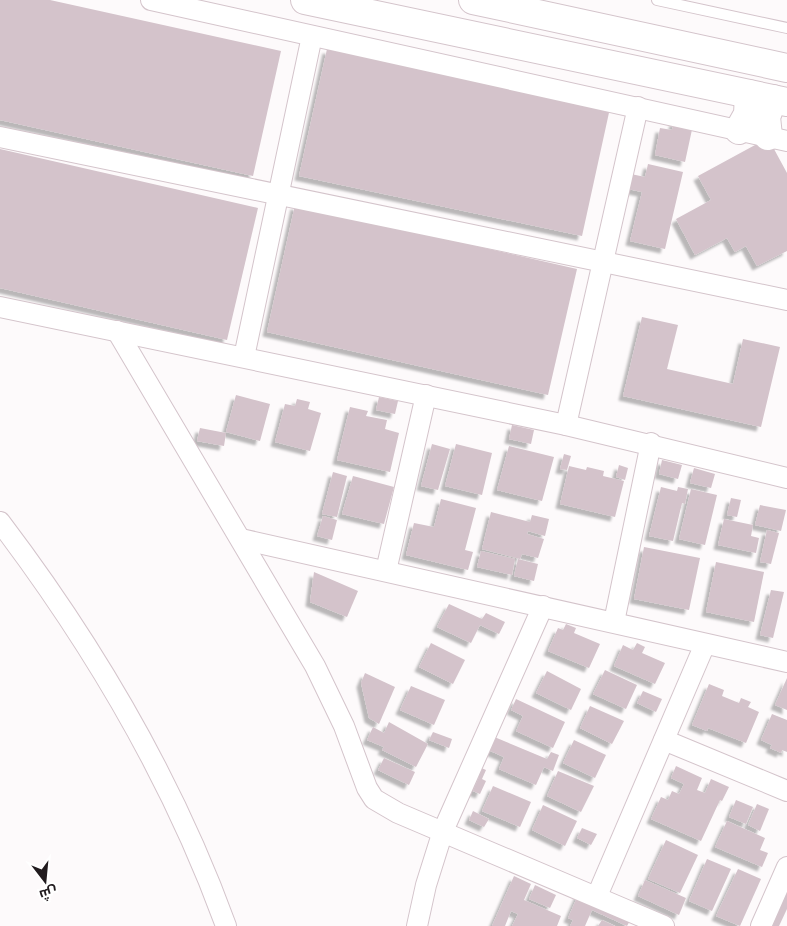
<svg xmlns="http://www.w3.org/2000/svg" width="787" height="926" font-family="'Source Serif 4',Cairo,serif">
	<defs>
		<filter id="shadow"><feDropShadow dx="-4.5" dy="4.5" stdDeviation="1" flood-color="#0004"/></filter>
	</defs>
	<rect width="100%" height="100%" fill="#fdfafb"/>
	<g fill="#d4c3cb" filter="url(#shadow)">
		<polygon points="0,0 50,0 281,51 253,176 0,120"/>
		<polygon points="327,49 610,108 582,236 299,176"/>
		<polygon points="674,121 693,125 685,162 655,155 660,128 672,130"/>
		<polygon points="768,138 787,173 787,251 757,266 746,246 735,252 727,238 695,255 676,219 711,200 698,176"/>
		<polygon points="0,149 258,208 227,340 0,288"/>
		<polygon points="648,164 683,172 665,249 630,241 642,192 628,189 631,174 645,177"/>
		<polygon points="295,205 577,269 548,395 267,332"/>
		<polygon points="642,317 678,325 667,369 733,384 743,339 780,347 761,427 623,396"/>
		<polygon points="236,395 270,404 260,441 226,432"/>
		<polygon points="379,397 398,401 395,414 376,410"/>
		<polygon points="297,399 310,402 308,409 321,413 310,451 275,442 285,404 295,406"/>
		<polygon points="350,407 368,411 366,416 387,420 385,429 399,433 390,472 337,460"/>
		<polygon points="512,425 534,430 531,444 509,439"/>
		<polygon points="200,428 226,433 224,446 197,441"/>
		<polygon points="432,444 450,449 438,490 421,486"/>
		<polygon points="456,444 492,453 482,495 445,486"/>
		<polygon points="509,446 554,457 542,501 497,490"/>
		<polygon points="564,454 571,456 567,470 560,469"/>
		<polygon points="662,460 682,465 678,479 659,474"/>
		<polygon points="619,465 628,468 625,480 616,477"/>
		<polygon points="569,466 586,470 587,467 604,471 603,476 624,481 615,517 560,504"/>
		<polygon points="694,468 715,474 711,488 690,483"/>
		<polygon points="333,472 347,476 337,517 322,514"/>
		<polygon points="353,476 394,487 384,524 342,514"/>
		<polygon points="661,487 677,491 678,487 688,489 685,504 682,503 673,541 649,536"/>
		<polygon points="691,489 717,495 705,545 679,539"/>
		<polygon points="731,498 741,500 737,517 727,515"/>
		<polygon points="441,499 476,508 465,550 473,552 468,570 406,555 414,523 434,527"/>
		<polygon points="760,505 786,510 781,531 755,525"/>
		<polygon points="491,512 530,522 532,515 549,519 545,536 528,531 527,534 544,539 538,558 522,554 520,559 482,549"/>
		<polygon points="323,516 337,520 332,540 317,536"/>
		<polygon points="724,519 753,525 751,536 759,538 756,553 718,545"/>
		<polygon points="767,530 779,533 771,564 760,562"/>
		<polygon points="644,547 700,558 689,610 634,599"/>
		<polygon points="481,551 515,559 512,575 477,567"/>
		<polygon points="518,559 538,564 534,581 514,576"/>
		<polygon points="716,562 764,572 754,622 706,612"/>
		<polygon points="314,572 358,591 347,617 310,602"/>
		<polygon points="771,590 784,592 773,638 760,635"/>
		<polygon points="449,604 482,619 486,613 505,622 499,634 480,625 471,643 437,627"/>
		<polygon points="566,624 576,628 574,633 600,644 589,668 548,651 558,628 563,630"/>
		<polygon points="431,643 465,660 453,684 419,667"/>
		<polygon points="637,643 645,647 642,653 665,663 655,684 614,666 623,645 633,650"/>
		<polygon points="605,670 637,685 626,709 593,694"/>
		<polygon points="547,671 581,689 571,710 536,693"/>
		<polygon points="365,673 395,687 379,724 369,718 361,683"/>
		<polygon points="787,678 787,710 775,705"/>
		<polygon points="709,684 724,690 722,696 739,703 741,698 751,702 748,707 759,712 746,743 708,728 707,731 692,725"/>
		<polygon points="411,686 445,700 434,725 400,710"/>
		<polygon points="643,691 662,699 656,712 637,703"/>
		<polygon points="516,699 565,722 553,748 516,731 523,716 511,710"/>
		<polygon points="590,706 624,721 612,744 580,728"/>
		<polygon points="772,714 787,720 787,752 782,750 781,753 770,748 772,745 761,740"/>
		<polygon points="389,722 428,744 416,767 382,750 384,747 367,740 373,727 384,733"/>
		<polygon points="433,732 452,739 449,748 429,740"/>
		<polygon points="492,736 547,759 551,752 559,755 553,771 544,767 536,785 499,769 504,757 486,749"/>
		<polygon points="574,740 606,755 595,778 563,763"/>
		<polygon points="384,758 415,772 409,785 378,770"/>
		<polygon points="477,766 486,770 482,779 486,781 480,794 473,791 479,777 474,775"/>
		<polygon points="676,766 702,778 697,790 705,793 711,779 729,787 722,801 720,800 701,841 651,819 661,797 668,800 672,791 679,794 684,784 671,778"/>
		<polygon points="558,771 594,786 581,812 547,796"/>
		<polygon points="493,786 531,802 520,827 482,811"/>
		<polygon points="736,800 753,807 746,824 729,817"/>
		<polygon points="757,804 769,809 760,831 748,825"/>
		<polygon points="543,805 577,821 565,846 532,830"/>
		<polygon points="473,811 489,819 484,827 469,820"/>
		<polygon points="727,821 765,838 760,850 768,853 762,867 715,847"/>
		<polygon points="582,828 597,834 591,845 577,838"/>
		<polygon points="666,840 698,855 680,893 648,879"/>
		<polygon points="707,859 731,869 712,911 689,901"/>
		<polygon points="738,869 761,879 740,926 716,916"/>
		<polygon points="514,876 531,884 524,900 561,916 557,926 512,926 518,914 511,911 505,926 492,926"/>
		<polygon points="645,880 686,898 679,915 638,896"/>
		<polygon points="535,885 556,895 550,908 529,899"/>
		<polygon points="787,892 787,909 779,926 771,926"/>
		<polygon points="579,893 632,917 627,926 592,910 585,926 570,926 573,920 568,918"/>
		<polygon points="602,920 615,926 598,926"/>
	</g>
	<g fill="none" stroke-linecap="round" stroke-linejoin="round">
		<defs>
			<polyline id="service" points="657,0 787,28"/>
			<g id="minor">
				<polyline points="151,0 787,141"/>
				<polyline points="0,137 787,300"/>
				<polyline points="0,307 566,425 787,478"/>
				<polyline points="117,331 315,666 344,726 367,788 374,799 398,813 664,926"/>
				<polyline points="244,357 312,36"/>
				<polyline points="566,425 638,107"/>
				<path d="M0 522C94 646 173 780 226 926"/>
				<polyline points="241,539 787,662"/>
				<polyline points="386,571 426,395"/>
				<polyline points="614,622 651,443"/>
				<polyline points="664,740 787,791"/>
				<polyline points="597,896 705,644"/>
				<polyline points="417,926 426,885 443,831 543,606"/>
				<polyline points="761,926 787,867"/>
			</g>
			<g id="secondary">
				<polyline points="305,0 787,102"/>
				<polyline points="473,0 787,68"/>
				<polyline points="739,130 748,114 749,94"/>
				<polyline points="768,136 766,117 773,99"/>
			</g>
		</defs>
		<use href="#service" stroke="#d4c4cb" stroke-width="12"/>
		<use href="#minor" stroke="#d4c4cb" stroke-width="22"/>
		<use href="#secondary" stroke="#d4c4cb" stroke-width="30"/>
		<use href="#service" stroke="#fff" stroke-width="10"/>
		<use href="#minor" stroke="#fff" stroke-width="20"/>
		<use href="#secondary" stroke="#fff" stroke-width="28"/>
	</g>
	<g transform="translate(45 881) rotate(164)" stroke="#ffffff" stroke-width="4" paint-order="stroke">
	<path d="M0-4L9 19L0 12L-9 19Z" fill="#211b1e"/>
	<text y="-8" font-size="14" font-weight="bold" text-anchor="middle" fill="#211b1e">ش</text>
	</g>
</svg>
